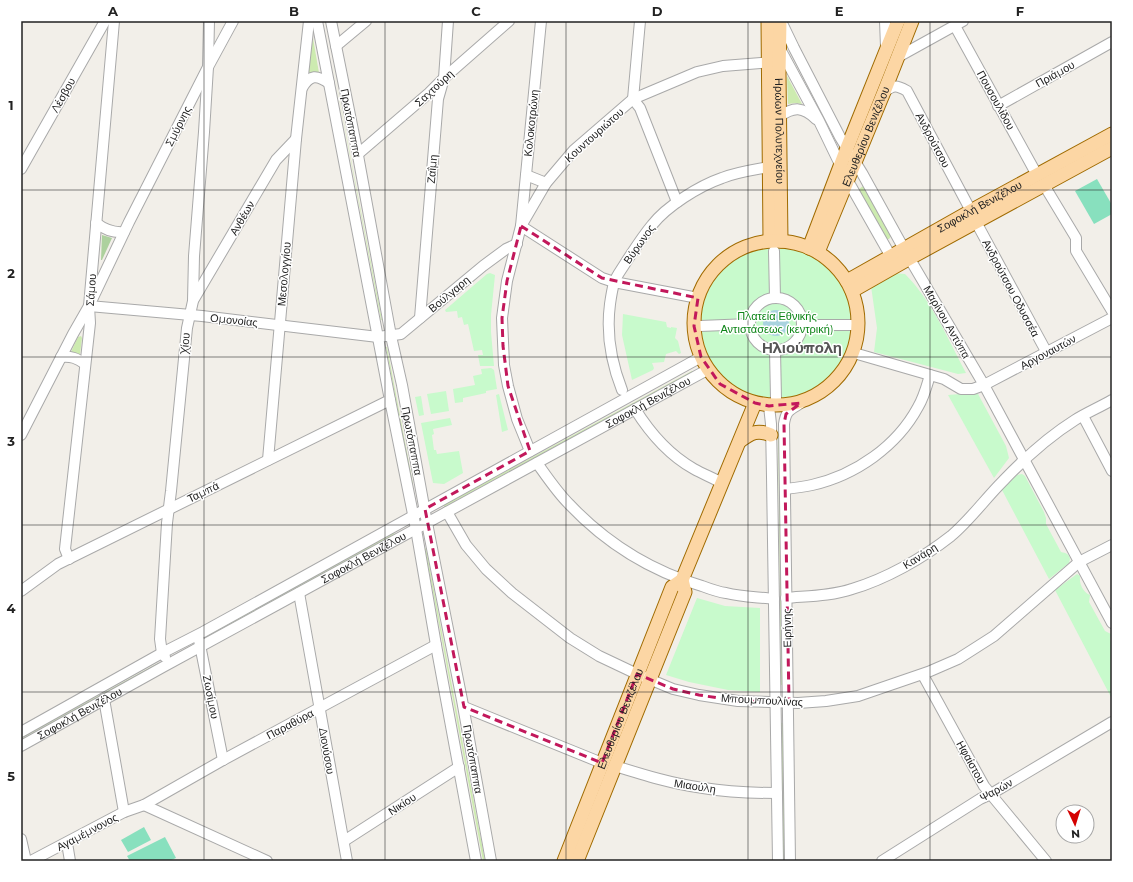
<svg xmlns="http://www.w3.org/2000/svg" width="1133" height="882" font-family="Montserrat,sans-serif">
	<rect width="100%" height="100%" fill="#f2efe9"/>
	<g fill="#cdebb0">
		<polygon points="313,38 319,73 308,73"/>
		<polygon points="332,61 382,320 381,320"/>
		<polygon points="787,76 802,104 795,103 788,104"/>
		<polygon points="863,186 891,236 889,239 885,239 858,190"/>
		<polygon points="81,336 82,338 80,354 79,355 71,352 78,337"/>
		<polygon points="386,347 387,347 413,484 412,484"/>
		<polygon points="692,371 692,372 444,507 444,505"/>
		<polygon points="778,430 780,430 783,685 781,685"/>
		<polygon points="394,533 395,534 207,637 206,636"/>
		<polygon points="426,548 485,861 483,861 425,549"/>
		<polygon points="158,663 159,664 21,739 21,738"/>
		<polygon points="781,723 783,723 785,861 783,861"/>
	</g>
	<polygon fill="#add19e" points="102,235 112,238 102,260 101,260"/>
	<g fill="#c8facc">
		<circle cx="777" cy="323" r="76"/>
		<polygon points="490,273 495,275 491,315 491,332 494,366 480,366 478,355 483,355 482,350 474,351 468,324 464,325 462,317 458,318 457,311 446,312 445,310 487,274"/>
		<path d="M893 273 905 274C932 301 948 339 966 373L958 374 874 352 877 328 871 286Z"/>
		<polygon points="623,314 666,322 667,327 671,328 671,327 677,328 675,338 678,341 681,353 679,354 676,351 666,354 664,362 652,363 654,368 653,370 632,380 622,335"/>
		<polygon points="491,368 494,370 497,389 486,391 486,393 463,398 463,402 455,403 453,389 475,385 473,376 482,374 481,369"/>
		<polygon points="446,391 449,411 431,414 427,394"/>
		<polygon points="973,393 978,394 1006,446 1009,458 994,478 948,395"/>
		<polygon points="499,394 508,430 502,432 496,395"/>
		<polygon points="421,396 424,415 419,416 415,397"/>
		<polygon points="450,418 452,425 433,429 434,434 432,435 434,450 436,450 437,454 459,451 463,473 444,484 433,483 421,423"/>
		<path d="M1022 474 1025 476 1044 512 1046 518V524L1061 552C1066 553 1069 554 1070 559L1069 563 1049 579 1002 490 1017 475Z"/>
		<path d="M1077 574 1080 576C1079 584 1083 592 1090 595L1089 602 1105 631 1111 634 1110 639 1112 644V699L1055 590Z"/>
		<polygon points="697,598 725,606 760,608 760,692 728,690 689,682 666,675"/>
	</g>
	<g fill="#88e0be">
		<polygon points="1097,179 1112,205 1112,214 1094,224 1075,191"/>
		<polygon points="144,827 151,840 128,852 121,840"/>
		<polygon points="165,837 176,858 169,861 130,861 127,856"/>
	</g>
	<circle fill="#aad3df" cx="776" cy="323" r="13"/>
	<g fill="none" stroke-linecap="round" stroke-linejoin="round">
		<defs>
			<g id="minor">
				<polyline points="317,21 390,400 416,529 436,645 476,861"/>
				<polyline points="331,21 357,150 391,336 402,385 427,523 462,700 491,861"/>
				<polyline points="541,21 521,226 602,278 614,282 698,298"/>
				<polyline points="640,21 633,99 640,108 677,202"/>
				<polyline points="781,21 794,48 840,137 862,173 904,249 984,385 1112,623"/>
				<polyline points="885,21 886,47"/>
				<polyline points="955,26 1037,175"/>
				<polyline points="336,46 366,21"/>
				<polyline points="779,47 819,121 848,181 894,262"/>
				<polyline points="898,57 963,21"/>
				<path d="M302 88C310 74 317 75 329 83"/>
				<path d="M884 92C894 85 896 85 907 91L971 211"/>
				<polyline points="998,106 1112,42"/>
				<path d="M779 117C794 106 803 107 816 119"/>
				<polyline points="358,154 429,93 444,78 509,21"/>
				<polyline points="21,169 105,21"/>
				<polyline points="526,175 546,183"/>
				<polyline points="1044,185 1076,238 1076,251 1112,311"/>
				<polyline points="976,222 1047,353"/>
				<path d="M96 223C105 230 113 233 124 232"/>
				<polyline points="774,251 775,298"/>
				<circle cx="776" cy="324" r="26"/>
				<polyline points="194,299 276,160 296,139"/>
				<polyline points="89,306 202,316 378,337 401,334 483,266 506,249 517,244"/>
				<polyline points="420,318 438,99 444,78 448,21"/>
				<polyline points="802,325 854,325"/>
				<polyline points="700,326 750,324"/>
				<polyline points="775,350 776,399"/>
				<polyline points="854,353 944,379 961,389 973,389 984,385 1112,318"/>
				<path d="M61 357C71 356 77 358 85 364"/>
				<path d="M622 390C611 362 606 334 610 304 611 297 612 290 614 283 616 276 622 269 626 262 634 250 642 237 652 225 667 206 699 186 722 178 737 172 753 170 769 167"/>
				<polyline points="769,406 771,424 772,477 778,861"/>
				<path d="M635 409C650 433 669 455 694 469 703 474 713 478 722 483"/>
				<polyline points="1083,416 1112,471"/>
				<polyline points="21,435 73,334 89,306 129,222 208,67 233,21"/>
				<polyline points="530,451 517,419 508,386 504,365 502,318 507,281 521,226 546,183 574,150 633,99 697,72 723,66 774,62"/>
				<polyline points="268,460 296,139 309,21"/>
				<path d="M537 463C547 477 557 492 569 504 606 543 651 571 702 586 710 589 718 592 726 593 741 597 758 597 774 599"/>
				<path d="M785 489C794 488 803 487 812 485 856 475 897 446 918 407 924 397 927 385 930 375"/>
				<polyline points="447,512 466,545 486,569 512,593 570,638 599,656 637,674 673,689 699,695 738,701 798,703 826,701 858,696 928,672 958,659 994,636 1079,562 1112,545"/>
				<polyline points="69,559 65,549 90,323 89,306 114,21"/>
				<polyline points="21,591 58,564 390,400"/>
				<polyline points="299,593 347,861"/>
				<path d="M786 598C808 596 831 596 852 589 886 579 923 558 951 536 970 520 985 499 1003 481 1024 459 1048 437 1075 420 1086 413 1100 407 1112 400"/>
				<polyline points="199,640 223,760"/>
				<polyline points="165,657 162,653 160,639 167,523 171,491 187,328 193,301 194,256 204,132 208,67 209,21"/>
				<polyline points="923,675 984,786 1046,861"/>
				<polyline points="104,699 124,812"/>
				<polyline points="464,707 602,763"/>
				<polyline points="21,732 162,653 203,632 701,357"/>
				<path id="s1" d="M21 746 163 667 707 370"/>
				<path d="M615 766C644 775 673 784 703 788 727 792 752 793 777 793"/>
				<polyline points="144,805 267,861"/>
				<polyline points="21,839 26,861"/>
				<polyline points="344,841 459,767"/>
				<polyline points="67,843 70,861"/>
				<polyline points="31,861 124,812 144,805 223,760 436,645"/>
				<path d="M790 861 784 424C786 410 790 410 801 403"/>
				<polyline points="882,861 980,799 991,794 1112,722"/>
			</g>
			<g id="major">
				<polyline points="768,21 770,241"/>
				<path id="s2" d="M780 21 779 74 781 241"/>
				<circle cx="776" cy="323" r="82"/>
				<polyline points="809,248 847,148 898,21"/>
				<path id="s3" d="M818 252 884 92 912 21"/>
				<path id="s4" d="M847 281 978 207 1112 134"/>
				<polyline points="852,291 910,258 1112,148"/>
				<path d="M740 441C751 433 757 429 771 435"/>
				<path id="s5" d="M564 861 672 587 682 580 755 403"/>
				<polyline points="577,861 685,592 682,580"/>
			</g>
		</defs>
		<use href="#minor" stroke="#a9a9a9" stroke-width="12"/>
		<use href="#major" stroke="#a06b00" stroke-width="15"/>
		<use href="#minor" stroke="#fff" stroke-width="10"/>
		<use href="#major" stroke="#fcd6a4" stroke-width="13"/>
	</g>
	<path fill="none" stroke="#c2185b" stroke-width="3" stroke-dasharray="8 5" stroke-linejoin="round" d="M521 226 602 278 698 298 694 326 701 357 720 384 755 403 769 406 801 403 786 414 784 424 789 702 738 701 699 695 673 689 637 674 602 763 464 707 425 509 530 451 508 386 503 346 502 318 507 281Z"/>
	<path fill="none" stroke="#222" stroke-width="1" stroke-opacity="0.55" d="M204 21V861M385 21V861M566 21V861M748 21V861M930 21V861M21 190H1112M21 357H1112M21 525H1112M21 692H1112"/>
	<g text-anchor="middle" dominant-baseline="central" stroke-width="3" stroke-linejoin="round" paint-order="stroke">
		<g font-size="11" fill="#222" stroke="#fff">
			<text transform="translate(1055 74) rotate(-29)">Πριάμου</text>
			<text transform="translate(434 88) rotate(-43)">Σαχτούρη</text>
			<text transform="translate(63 95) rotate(-61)">Λέσβου</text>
			<text transform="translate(996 100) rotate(61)">Πουσουλίδου</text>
			<text transform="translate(351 123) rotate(79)">Πρωτόπαππα</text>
			<text transform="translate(531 123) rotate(-84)">Κολοκοτρώνη</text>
			<text transform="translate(178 126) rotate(-63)">Σμύρνης</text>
			<text stroke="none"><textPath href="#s2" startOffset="110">Ηρώων Πολυτεχνείου</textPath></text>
			<text transform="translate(594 135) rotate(-42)">Κουντουριώτου</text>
			<text stroke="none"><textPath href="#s3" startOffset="125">Ελευθερίου Βενιζέλου</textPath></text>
			<text transform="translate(933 140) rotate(62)">Ανδρούτσου</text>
			<text transform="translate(432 169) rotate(-85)">Ζαΐμη</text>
			<text stroke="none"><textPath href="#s4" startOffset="152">Σοφοκλή Βενιζέλου</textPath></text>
			<text transform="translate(242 218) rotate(-60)">Ανθέων</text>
			<text transform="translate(639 244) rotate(-55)">Βύρωνος</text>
			<text transform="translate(284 274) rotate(-85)">Μεσολογγίου</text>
			<text transform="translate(1011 288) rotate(62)">Ανδρούτσου Οδυσσέα</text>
			<text transform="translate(91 290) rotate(-86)">Σάμου</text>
			<text transform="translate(449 294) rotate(-40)">Βούλγαρη</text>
			<text transform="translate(234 320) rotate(6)">Ομονοίας</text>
			<text transform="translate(947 322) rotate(60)">Μαρίνου Αντύπα</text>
			<text transform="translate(185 343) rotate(-85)">Χίου</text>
			<text transform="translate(1048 352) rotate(-28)">Αργοναυτών</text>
			<text stroke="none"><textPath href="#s1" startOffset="715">Σοφοκλή Βενιζέλου</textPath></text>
			<text transform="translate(412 441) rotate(79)">Πρωτόπαππα</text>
			<text transform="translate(203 492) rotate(-26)">Ταμπά</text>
			<text transform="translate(920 556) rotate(-32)">Κανάρη</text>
			<text stroke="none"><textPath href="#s1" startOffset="391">Σοφοκλή Βενιζέλου</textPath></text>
			<text transform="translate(787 628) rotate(-91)">Ειρήνης</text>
			<text transform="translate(211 697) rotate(79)">Ζωσίμου</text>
			<text transform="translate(762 700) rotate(3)">Μπουμπουλίνας</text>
			<text stroke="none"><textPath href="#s1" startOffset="67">Σοφοκλή Βενιζέλου</textPath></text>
			<text stroke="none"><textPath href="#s5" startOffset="153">Ελευθερίου Βενιζέλου</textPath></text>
			<text transform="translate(290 724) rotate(-28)">Παραθύρα</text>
			<text transform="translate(327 751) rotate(80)">Διονύσου</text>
			<text transform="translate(473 759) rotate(80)">Πρωτόπαππα</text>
			<text transform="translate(971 762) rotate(61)">Ηφαίστου</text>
			<text transform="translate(695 786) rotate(9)">Μιαούλη</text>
			<text transform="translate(996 790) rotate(-29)">Ψαρών</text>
			<text transform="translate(402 804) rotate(-33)">Νικίου</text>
			<text transform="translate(87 832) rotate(-28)">Αγαμέμνονος</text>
		</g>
		<g font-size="11" fill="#0c8416" stroke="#fff">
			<text x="777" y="316">Πλατεία Εθνικής<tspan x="777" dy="13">Αντιστάσεως (κεντρική)</tspan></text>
		</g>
		<g font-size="15" font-weight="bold" fill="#555" stroke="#fff">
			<text x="802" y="347">Ηλιούπολη</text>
		</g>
	</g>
	<rect width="1133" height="882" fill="none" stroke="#ffffff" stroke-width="44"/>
	<g transform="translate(1075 824) rotate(176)"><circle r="19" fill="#ffffff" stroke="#a7a7a7"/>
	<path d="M0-3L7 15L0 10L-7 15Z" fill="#d40000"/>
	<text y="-6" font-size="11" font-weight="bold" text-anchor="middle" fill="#222222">N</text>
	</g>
	<rect x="22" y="22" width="1089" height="838" fill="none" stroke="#222" stroke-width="1.5"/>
	<g font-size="13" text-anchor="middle" font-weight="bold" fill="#222">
		<text x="113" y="16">A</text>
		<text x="294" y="16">B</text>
		<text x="476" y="16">C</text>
		<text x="657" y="16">D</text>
		<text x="839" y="16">E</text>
		<text x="1020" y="16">F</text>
		<text x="11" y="110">1</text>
		<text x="11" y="278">2</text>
		<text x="11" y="446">3</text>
		<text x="11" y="613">4</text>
		<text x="11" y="781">5</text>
	</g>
</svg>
